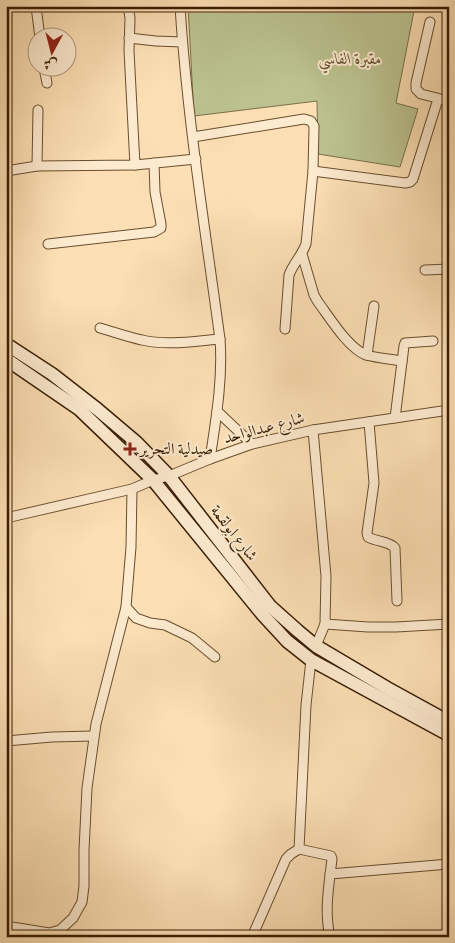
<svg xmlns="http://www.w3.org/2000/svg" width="455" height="943" font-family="'IM FELL Double Pica',Amiri,serif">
	<rect width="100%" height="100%" fill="#fcdfb5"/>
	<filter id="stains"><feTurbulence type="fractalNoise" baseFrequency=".004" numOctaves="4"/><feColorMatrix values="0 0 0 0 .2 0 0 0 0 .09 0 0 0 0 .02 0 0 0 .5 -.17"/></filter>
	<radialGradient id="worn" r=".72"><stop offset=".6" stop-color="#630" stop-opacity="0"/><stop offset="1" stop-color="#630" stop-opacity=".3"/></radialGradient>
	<polygon fill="#bbc290" stroke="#7a7048" points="188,6 415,6 396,103 418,109 400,167 318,154 317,101 194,116"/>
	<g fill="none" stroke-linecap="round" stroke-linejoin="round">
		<defs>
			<g id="street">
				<polyline points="36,6 40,38"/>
				<polyline points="128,6 130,18 129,51 135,165"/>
				<path d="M180 6C187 118 205 228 220 339 223 379 216 419 210 459"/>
				<polyline points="430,22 416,83 416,89 421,94 449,101"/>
				<polyline points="129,38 156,41 182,42"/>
				<polyline points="44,68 47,83"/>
				<path d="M193 137 304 119 311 121 314 126 313 171 306 244C302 255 293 264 289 275L285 329"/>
				<polyline points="37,166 38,110"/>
				<polyline points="6,171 37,166 135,165 196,159"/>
				<polyline points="313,171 405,183 410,182 413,179 438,99"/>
				<polyline points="48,244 154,232 161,228 161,224 155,192 154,163"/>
				<path d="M302 254 314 295 318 302C330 318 348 348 366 355 377 358 390 359 402 361"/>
				<polyline points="425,270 449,269"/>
				<path d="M100 328C114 332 128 337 142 340 167 346 195 341 220 339"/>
				<polyline points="367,355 374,306"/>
				<polyline points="217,411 252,444"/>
				<polyline points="395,418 404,346 405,343 433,341"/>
				<path d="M369 422 374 483 367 533 368 537C377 542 389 541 395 548L397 601"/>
				<polyline points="313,430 326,576 325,624 316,646"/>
				<polyline points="6,518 132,489 153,480 169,476 210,459 252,444 313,430 449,410"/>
				<polyline points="126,607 136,618 150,623 165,625 192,638 215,657"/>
				<polyline points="325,624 368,627 396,627 449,624"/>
				<polyline points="6,741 52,737 94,736"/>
				<path d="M299 849 331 856 332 859C329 885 324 911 330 937"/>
				<polyline points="330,874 449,864"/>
				<polyline points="6,926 49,933 60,930 73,918 82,902 84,886 84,850 87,788 96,724 126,607 131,547 132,489"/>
				<polyline points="252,937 286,859 291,854 299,849 306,705 311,660"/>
			</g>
			<g id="secondary">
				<polyline points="6,344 52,374 97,409 136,442 169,476 270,606 298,631 316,646 387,688 449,722"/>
				<polyline points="6,359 79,409 153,480 263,615 287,641 311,660 449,735"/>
			</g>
		</defs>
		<use href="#street" stroke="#694e2d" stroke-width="11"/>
		<use href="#secondary" stroke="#381d00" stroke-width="15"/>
		<use href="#street" stroke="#fdeacf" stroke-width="9"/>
		<use href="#secondary" stroke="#fdeacf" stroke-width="12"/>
	</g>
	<path fill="#8f2418" stroke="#fdeacf" stroke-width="2" d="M127.5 441.5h5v5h5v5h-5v5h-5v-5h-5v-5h5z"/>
	<g text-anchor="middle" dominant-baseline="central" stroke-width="4" stroke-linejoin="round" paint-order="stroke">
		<g font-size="16" font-style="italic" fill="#5f4f2b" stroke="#fdeacf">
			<text x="350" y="59">مقبرة الفاسي</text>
		</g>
		<g font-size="16" fill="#381d00" stroke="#fdeacf">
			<text transform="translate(264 428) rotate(-15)">شارع عبدالواحد</text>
			<text transform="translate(234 533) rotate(52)">شارع ابولقمة</text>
		</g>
		<g font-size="16" fill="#381d00" stroke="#fdeacf" text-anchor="start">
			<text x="140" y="449">صيدلية التحرير</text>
		</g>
	</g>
	<rect width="455" height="943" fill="none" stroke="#fcdfb5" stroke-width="25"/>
	<rect x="8" y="8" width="440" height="928" fill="none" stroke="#381d00" stroke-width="2.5"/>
	<rect x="12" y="12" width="430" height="918" fill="none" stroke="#381d00"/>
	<g transform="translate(52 52) rotate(187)"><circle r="24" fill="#fdeacf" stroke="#ae987c"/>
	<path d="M0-4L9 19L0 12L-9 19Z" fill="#8f2418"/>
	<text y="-8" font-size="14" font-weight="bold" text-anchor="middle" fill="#381d00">ش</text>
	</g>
	<rect width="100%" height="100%" filter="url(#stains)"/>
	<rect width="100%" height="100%" fill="url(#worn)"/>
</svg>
